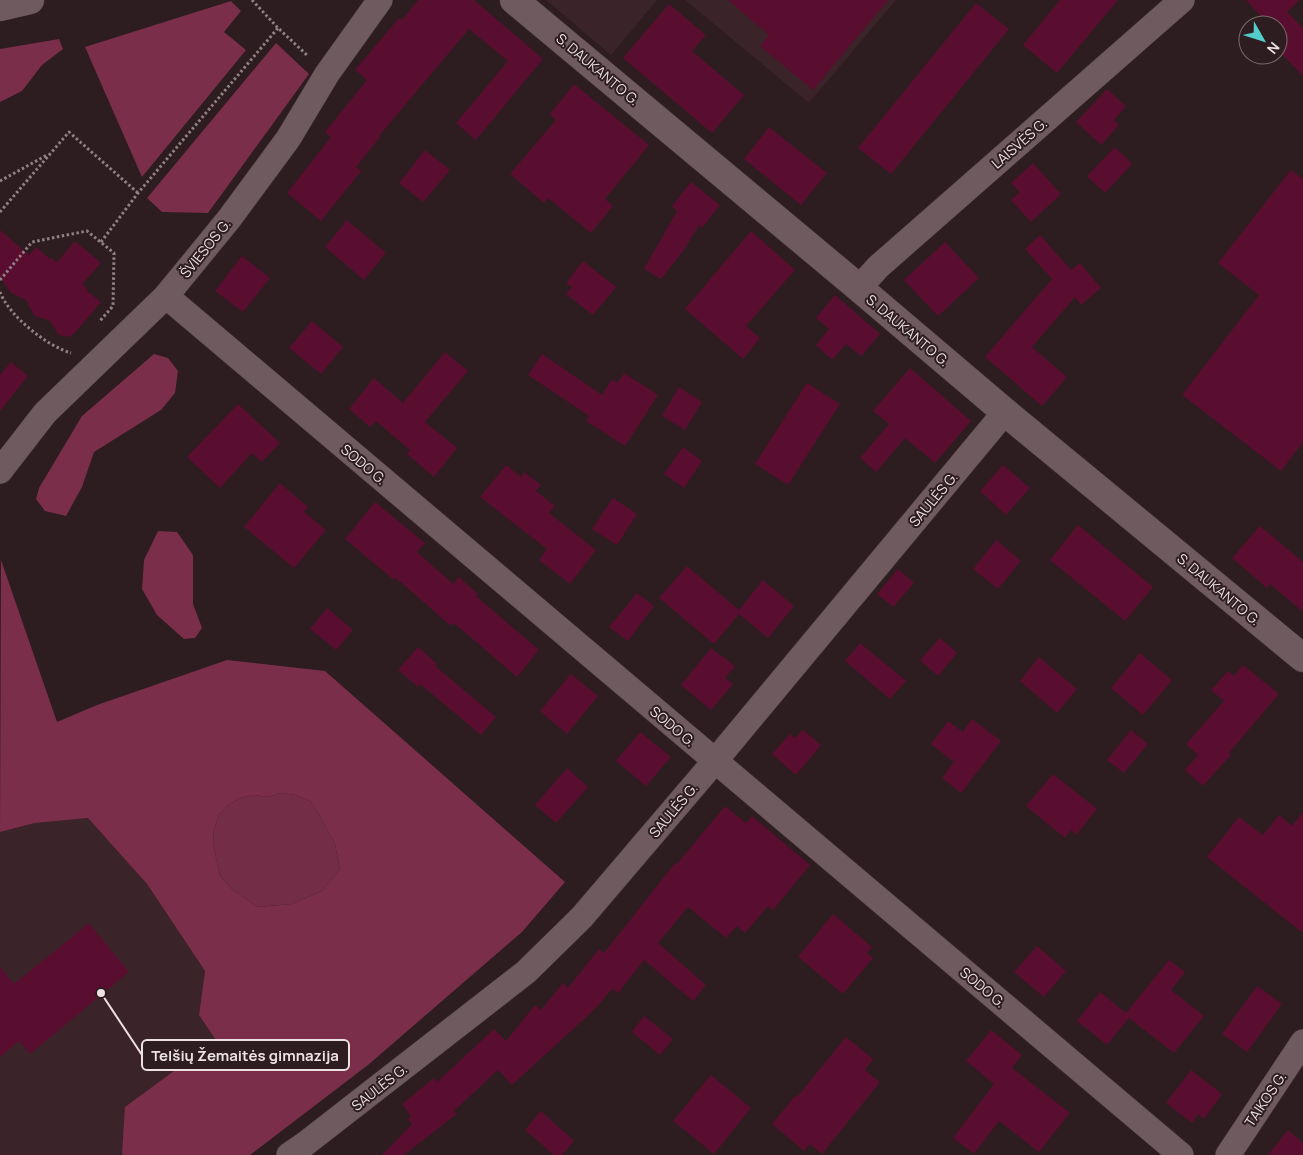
<svg xmlns="http://www.w3.org/2000/svg" width="1303" height="1155" font-family="Manrope,sans-serif">
	<rect width="100%" height="100%" fill="#2d1c20"/>
	<g fill="#3b232a">
		<polygon points="546,0 657,0 611,55"/>
		<polygon points="685,0 896,0 809,103"/>
		<polygon points="88,818 147,884 205,971 199,1015 217,1040 202,1051 122,1153 123,1155 0,1155 0,832 35,823"/>
	</g>
	<polygon fill="#742d46" points="281,793 296,795 310,801 319,814 335,844 340,869 322,891 292,904 257,907 232,889 220,876 213,844 214,829 219,815 228,805 240,798 254,795 268,797"/>
	<g fill="#7a2e49" fill-rule="evenodd">
		<polygon points="231,1 241,11 224,32 246,50 142,177 85,47"/>
		<polygon points="59,39 63,49 42,65 22,91 0,102 0,49"/>
		<polygon points="276,43 309,74 208,213 162,212 147,198"/>
		<polygon points="154,354 168,358 178,371 175,393 161,410 94,452 82,487 66,516 45,511 36,499 39,488 82,416"/>
		<polygon points="158,531 177,532 193,555 193,604 202,628 195,638 184,639 157,615 142,589 144,560"/>
		<path d="M1 560 57 722 97 705 227 660 325 671 565 882 522 932 368 1065 250 1155H123L122 1153 125 1107 216 1040 199 1015 205 971 147 884 88 818 35 823 0 832ZM281 793 296 795 310 801 319 814 335 844 340 869 322 891 292 904 257 907 232 889 220 876 213 844 214 829 219 815 228 805 240 798 254 795 268 797Z"/>
	</g>
	<g fill="#5a0e2f">
		<polygon points="418,0 474,0 543,59 476,140 456,123 508,61 469,29 379,136 380,137 356,167 361,171 321,221 287,193 331,137 325,132 367,80 355,70 399,18 402,20"/>
		<polygon points="728,0 888,0 813,90 760,46 769,35"/>
		<polygon points="1060,0 1118,0 1057,73 1023,45"/>
		<polygon points="1246,0 1300,0 1287,12 1303,28 1303,76 1278,50 1278,25 1269,25"/>
		<polygon points="976,3 1009,29 891,174 858,148"/>
		<polygon points="669,4 706,35 692,51 744,95 712,133 623,58"/>
		<polygon points="574,84 649,145 605,199 613,206 591,233 548,198 544,203 510,174 556,120 550,114"/>
		<polygon points="1107,89 1126,106 1114,120 1119,125 1101,145 1076,122"/>
		<polygon points="769,127 827,173 801,205 744,159"/>
		<polygon points="1115,147 1132,164 1105,193 1087,176"/>
		<polygon points="425,150 450,170 423,202 399,183"/>
		<polygon points="1033,163 1061,194 1031,222 1011,200 1020,192 1011,183"/>
		<polygon points="1291,170 1303,179 1303,442 1281,471 1182,395 1259,295 1218,263"/>
		<polygon points="691,182 720,205 702,228 699,225 684,250 661,279 644,269 677,211 672,206"/>
		<polygon points="347,220 386,253 364,280 325,247"/>
		<polygon points="0,230 29,255 36,247 50,259 51,258 57,262 75,241 101,263 82,284 88,289 86,290 101,302 74,334 67,337 59,335 49,320 40,318 34,315 26,300 11,293 0,277"/>
		<polygon points="751,231 795,270 746,326 760,338 743,359 685,309"/>
		<polygon points="1040,235 1071,270 1080,263 1101,288 1081,305 1075,297 1032,347 1067,377 1042,406 985,357 1052,279 1025,249"/>
		<polygon points="945,242 979,278 938,316 904,280"/>
		<polygon points="242,256 270,278 243,312 215,291"/>
		<polygon points="583,261 616,287 593,315 566,294 572,287 566,283"/>
		<polygon points="835,295 880,334 861,356 846,344 832,360 816,345 829,329 816,318"/>
		<polygon points="312,321 343,347 321,374 289,348"/>
		<polygon points="445,352 468,371 425,422 457,448 434,477 407,454 410,450 376,421 370,427 349,409 374,378 403,403"/>
		<polygon points="542,354 602,395 612,379 617,383 624,373 658,395 625,446 586,421 589,416 528,375"/>
		<polygon points="11,362 28,376 0,411 0,375"/>
		<polygon points="910,368 971,421 935,463 905,438 876,472 860,458 889,424 873,411"/>
		<polygon points="807,383 840,404 788,485 755,464"/>
		<polygon points="679,387 702,402 685,430 662,416"/>
		<polygon points="238,404 280,443 262,462 252,453 220,488 187,457"/>
		<polygon points="683,447 702,461 684,488 664,474"/>
		<polygon points="506,465 521,477 524,472 541,485 536,491 555,506 549,513 596,550 570,584 539,560 547,549 480,497"/>
		<polygon points="1003,465 1030,488 1006,515 980,491"/>
		<polygon points="280,483 308,507 304,512 326,530 294,568 244,527"/>
		<polygon points="613,498 637,514 617,545 592,529"/>
		<polygon points="375,502 425,543 417,552 453,584 459,577 478,594 476,596 539,650 517,677 454,623 451,626 396,578 394,580 345,539"/>
		<polygon points="1078,525 1153,587 1125,621 1050,560"/>
		<polygon points="1260,526 1303,562 1303,612 1270,584 1267,588 1232,558"/>
		<polygon points="996,540 1021,561 998,589 973,569"/>
		<polygon points="687,566 739,610 763,580 794,606 768,638 739,614 714,644 659,598"/>
		<polygon points="898,569 914,583 893,607 877,594"/>
		<polygon points="637,593 654,606 628,641 609,627"/>
		<polygon points="327,608 353,630 336,650 310,629"/>
		<polygon points="940,638 957,653 938,676 920,660"/>
		<polygon points="860,643 906,681 890,699 845,661"/>
		<polygon points="418,647 437,664 435,666 496,717 481,735 420,684 418,687 398,670"/>
		<polygon points="711,648 735,666 725,678 733,684 711,710 681,685"/>
		<polygon points="1140,653 1172,680 1143,715 1111,688"/>
		<polygon points="1039,657 1077,689 1057,713 1020,681"/>
		<polygon points="1243,665 1279,694 1229,753 1231,755 1203,786 1185,770 1198,755 1186,744 1224,701 1211,690 1228,671 1234,676"/>
		<polygon points="571,674 598,696 567,734 540,711"/>
		<polygon points="972,719 1001,741 961,793 942,778 954,762 931,744 948,721 963,732"/>
		<polygon points="803,730 821,745 796,775 772,754 790,734 795,738"/>
		<polygon points="1131,730 1148,744 1124,773 1107,760"/>
		<polygon points="640,732 671,757 646,786 616,761"/>
		<polygon points="567,768 588,787 556,823 535,805"/>
		<polygon points="1053,774 1097,809 1076,835 1071,830 1065,838 1026,806"/>
		<polygon points="725,806 746,823 752,816 810,865 773,910 768,906 745,933 737,926 726,938 688,907 658,943 706,985 693,1001 644,960 618,993 612,989 594,1010 512,1085 498,1070 454,1111 457,1114 404,1155 382,1155 412,1124 408,1119 411,1116 402,1104 434,1078 437,1082 494,1029 506,1041 535,1005 541,1010 563,983 568,988 599,949 604,953 675,863 677,864"/>
		<polygon points="1303,812 1303,933 1207,857 1239,817 1263,835 1279,815 1292,826"/>
		<polygon points="833,914 872,947 867,953 873,958 843,994 798,957"/>
		<polygon points="89,923 129,972 30,1054 19,1041 0,1057 0,967 14,984"/>
		<polygon points="1037,946 1066,971 1044,997 1014,972"/>
		<polygon points="1169,960 1185,972 1171,990 1204,1016 1174,1053 1129,1018 1107,1045 1077,1021 1100,992 1126,1013"/>
		<polygon points="1257,986 1282,1004 1247,1052 1222,1034"/>
		<polygon points="644,1016 673,1039 660,1055 632,1032"/>
		<polygon points="991,1030 1022,1055 1012,1068 1070,1113 1039,1152 999,1121 974,1154 953,1138 994,1084 966,1061"/>
		<polygon points="846,1037 873,1059 865,1070 880,1082 822,1154 810,1144 804,1151 772,1124 795,1096 797,1097"/>
		<polygon points="1191,1070 1222,1094 1204,1119 1198,1114 1192,1123 1166,1103"/>
		<polygon points="711,1075 751,1108 714,1154 673,1121"/>
		<polygon points="541,1111 574,1141 562,1155 554,1155 525,1130"/>
		<polygon points="1288,1130 1303,1143 1303,1155 1268,1155"/>
	</g>
	<g fill="none" stroke-linecap="round" stroke-linejoin="round">
		<defs>
			<g id="street">
				<polyline points="859,288 878,267 1182,0"/>
				<polyline points="166,296 1181,1155"/>
				<polyline points="0,471 45,413 166,296 229,219 288,139 327,74 380,0"/>
				<polyline points="289,1155 305,1144 526,972 582,917 715,761 1005,412"/>
				<polyline points="1228,1155 1303,1042"/>
			</g>
			<g id="secondary">
				<polyline points="514,0 859,288 1005,412 1303,658"/>
				<polyline points="0,7 30,0"/>
			</g>
		</defs>
		<use href="#street" stroke="#483b3e" stroke-width="26"/>
		<use href="#secondary" stroke="#483b3e" stroke-width="29"/>
		<g stroke="#8f8184" stroke-width="3" stroke-dasharray="2.5 2.5" stroke-linecap="butt">
			<polyline points="252,0 278,28 308,56"/>
			<polyline points="0,181 47,155"/>
			<polyline points="0,212 69,132 138,193"/>
			<polyline points="101,242 138,193 278,28"/>
			<polyline points="0,280 32,242 87,231 114,253 113,306 99,322"/>
			<path d="M0 292C9 316 47 346 71 353"/>
		</g>
		<use href="#street" stroke="#6e5a5f" stroke-width="25"/>
		<use href="#secondary" stroke="#6e5a5f" stroke-width="28"/>
	</g>
	<g text-anchor="middle" dominant-baseline="central" stroke-width="4" stroke-linejoin="round" paint-order="stroke">
		<g font-size="14" fill="#ede1e4" stroke="#2d1c20">
			<text transform="translate(598 69) rotate(40)">S. DAUKANTO G.</text>
			<text transform="translate(1019 143) rotate(-41)">LAISVĖS G.</text>
			<text transform="translate(205 248) rotate(-51)">ŠVIESOS G.</text>
			<text transform="translate(908 330) rotate(40)">S. DAUKANTO G.</text>
			<text transform="translate(364 464) rotate(40)">SODO G.</text>
			<text transform="translate(933 499) rotate(-50)">SAULĖS G.</text>
			<text transform="translate(1219 589) rotate(40)">S. DAUKANTO G.</text>
			<text transform="translate(673 726) rotate(40)">SODO G.</text>
			<text transform="translate(673 810) rotate(-50)">SAULĖS G.</text>
			<text transform="translate(983 987) rotate(40)">SODO G.</text>
			<text transform="translate(379 1087) rotate(-38)">SAULĖS G.</text>
			<text transform="translate(1265 1099) rotate(-56)">TAIKOS G.</text>
		</g>
	</g>
	<path fill="none" stroke="#ede1e4" stroke-width="2" d="M101 993L142 1055"/>
	<circle fill="#ede1e4" stroke="#2d1c20" stroke-width="2" cx="101" cy="993" r="5"/>
	<rect fill="#2d1c20" stroke="#ede1e4" stroke-width="2" x="142" y="1040" width="207" height="30" rx="5"/>
	<g font-size="15" text-anchor="middle" font-weight="bold" fill="#ede1e4">
		<text x="245" y="1061">Telšių Žemaitės gimnazija</text>
	</g>
	<g transform="translate(1263 40) rotate(129)"><circle r="24" fill="#2d1c20" stroke="#7a6b6e"/>
	<path d="M0-4L9 19L0 12L-9 19Z" fill="#53cdc9"/>
	<text y="-8" font-size="14" font-weight="bold" text-anchor="middle" fill="#ede1e4">N</text>
	</g>
</svg>
